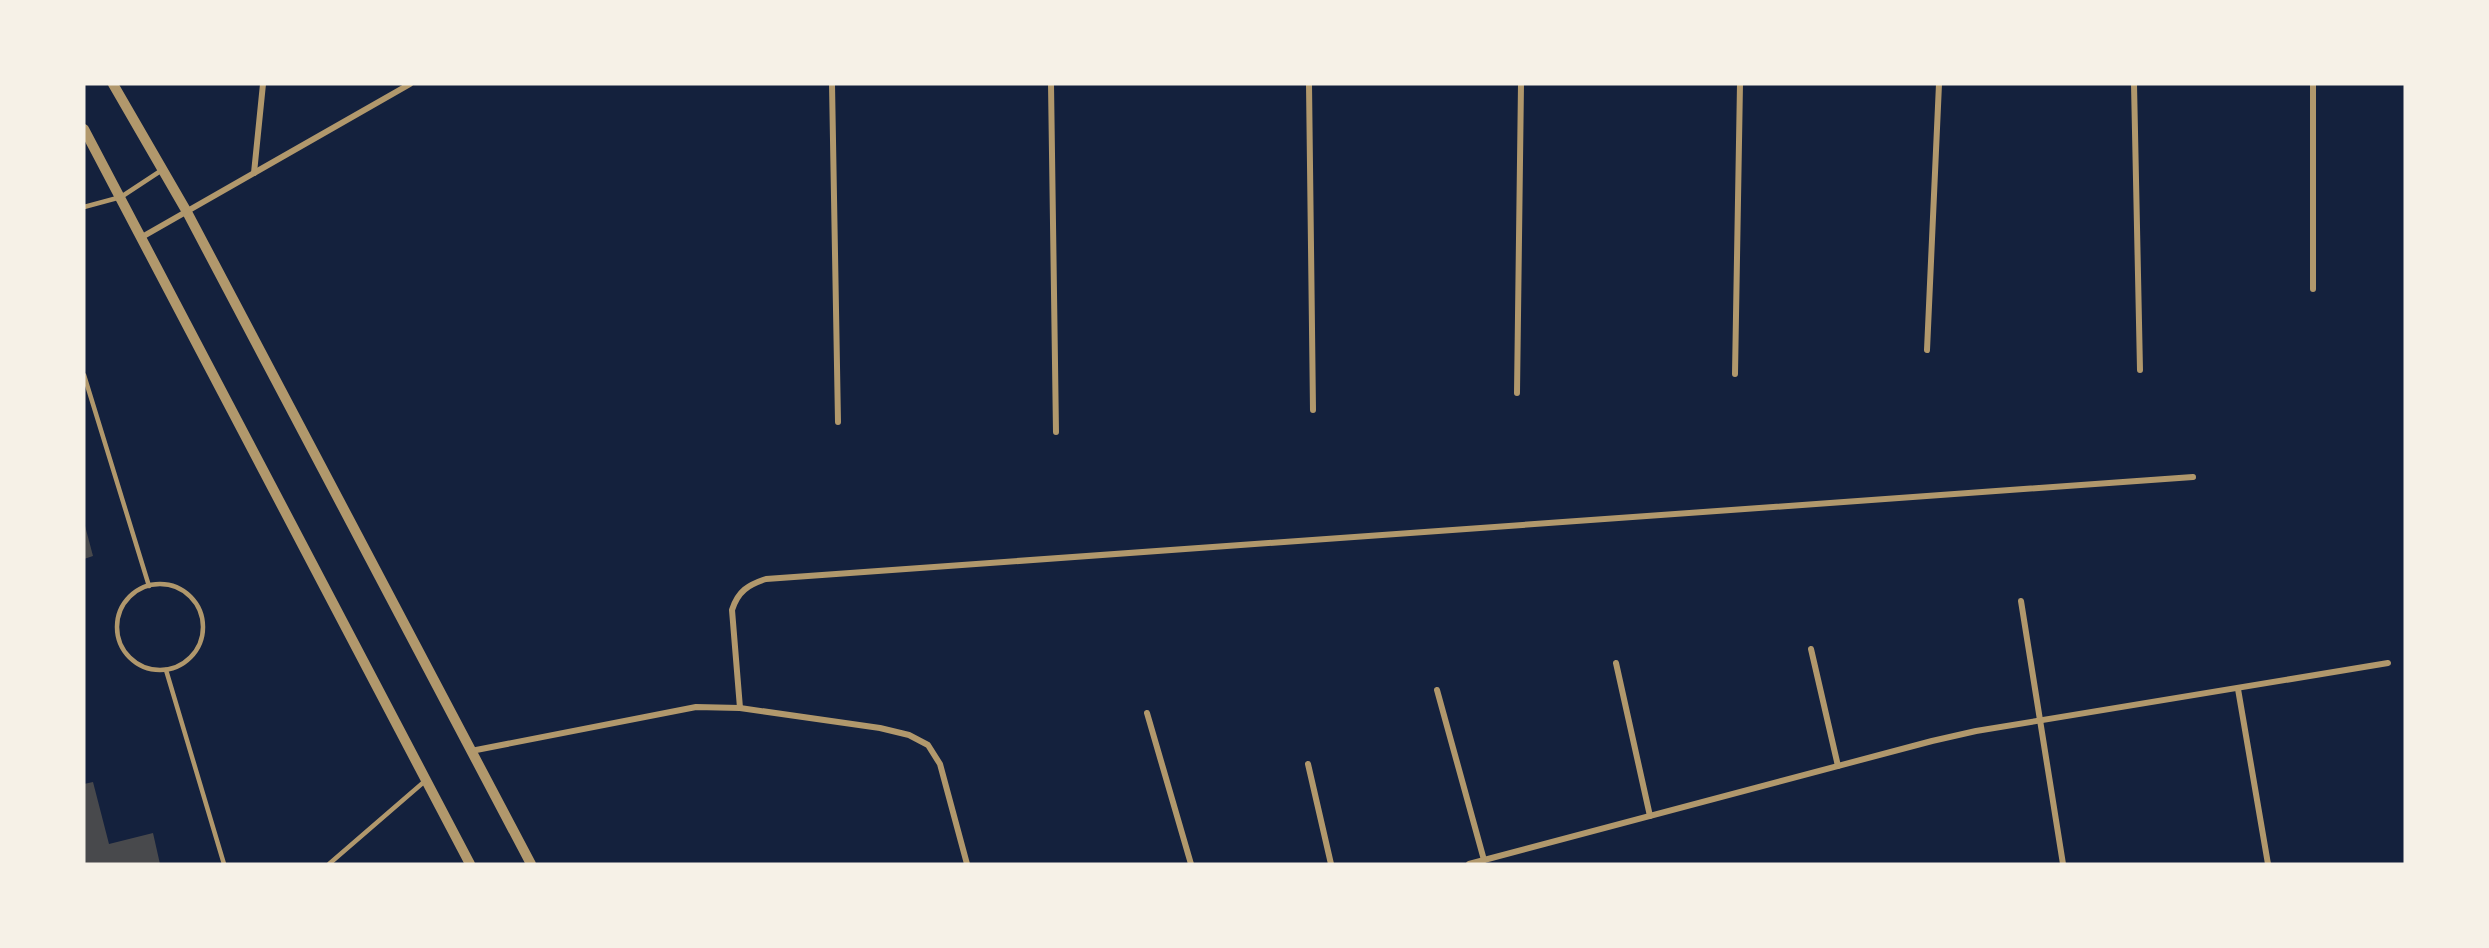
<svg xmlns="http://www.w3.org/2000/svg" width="2489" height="948" font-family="'Fira Sans',sans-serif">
	<rect width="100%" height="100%" fill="#14213d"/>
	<g fill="#48494c">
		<polygon points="84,522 93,556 84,559"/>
		<polygon points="93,782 109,844 153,833 160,864 84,864 84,784"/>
	</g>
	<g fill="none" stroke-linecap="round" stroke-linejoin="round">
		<g stroke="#b1986c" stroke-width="4.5">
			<polyline points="84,207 121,197 162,170"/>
			<polyline points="84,375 149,586"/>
			<circle cx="160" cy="627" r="43"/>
			<polyline points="166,670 224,864"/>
			<polyline points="329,864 425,781"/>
		</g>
		<g stroke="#b1986c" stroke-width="6">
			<polyline points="832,84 838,422"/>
			<polyline points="1051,84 1056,432"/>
			<polyline points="1309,84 1313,410"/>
			<polyline points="2134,84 2140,370"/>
			<polyline points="2313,84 2313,289"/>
			<polyline points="254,173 263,84"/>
			<polyline points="142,237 410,84"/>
			<polyline points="1927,350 1939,84"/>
			<polyline points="1735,374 1740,84"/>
			<polyline points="1517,393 1521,84"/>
			<polyline points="2021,601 2063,864"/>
			<polyline points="1811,649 1838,766"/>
			<polyline points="1616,663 1650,816"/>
			<polyline points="2238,689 2268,864"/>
			<polyline points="1437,690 1484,860"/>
			<path d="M740 708 732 610C738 591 748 585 766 579L2193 477"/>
			<polyline points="1147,713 1191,864"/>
			<polyline points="471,751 696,707 740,708 880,728 909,735 928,745 940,764 967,864"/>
			<polyline points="1308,764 1331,864"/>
			<polyline points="1469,864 1932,741 1976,731 2388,663"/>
		</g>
		<g stroke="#b1986c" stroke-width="10">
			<polyline points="113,84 187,212 531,864"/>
			<polyline points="84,129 470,864"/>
		</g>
	</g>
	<rect width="2489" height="948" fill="none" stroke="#f6f1e7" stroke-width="171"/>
</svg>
